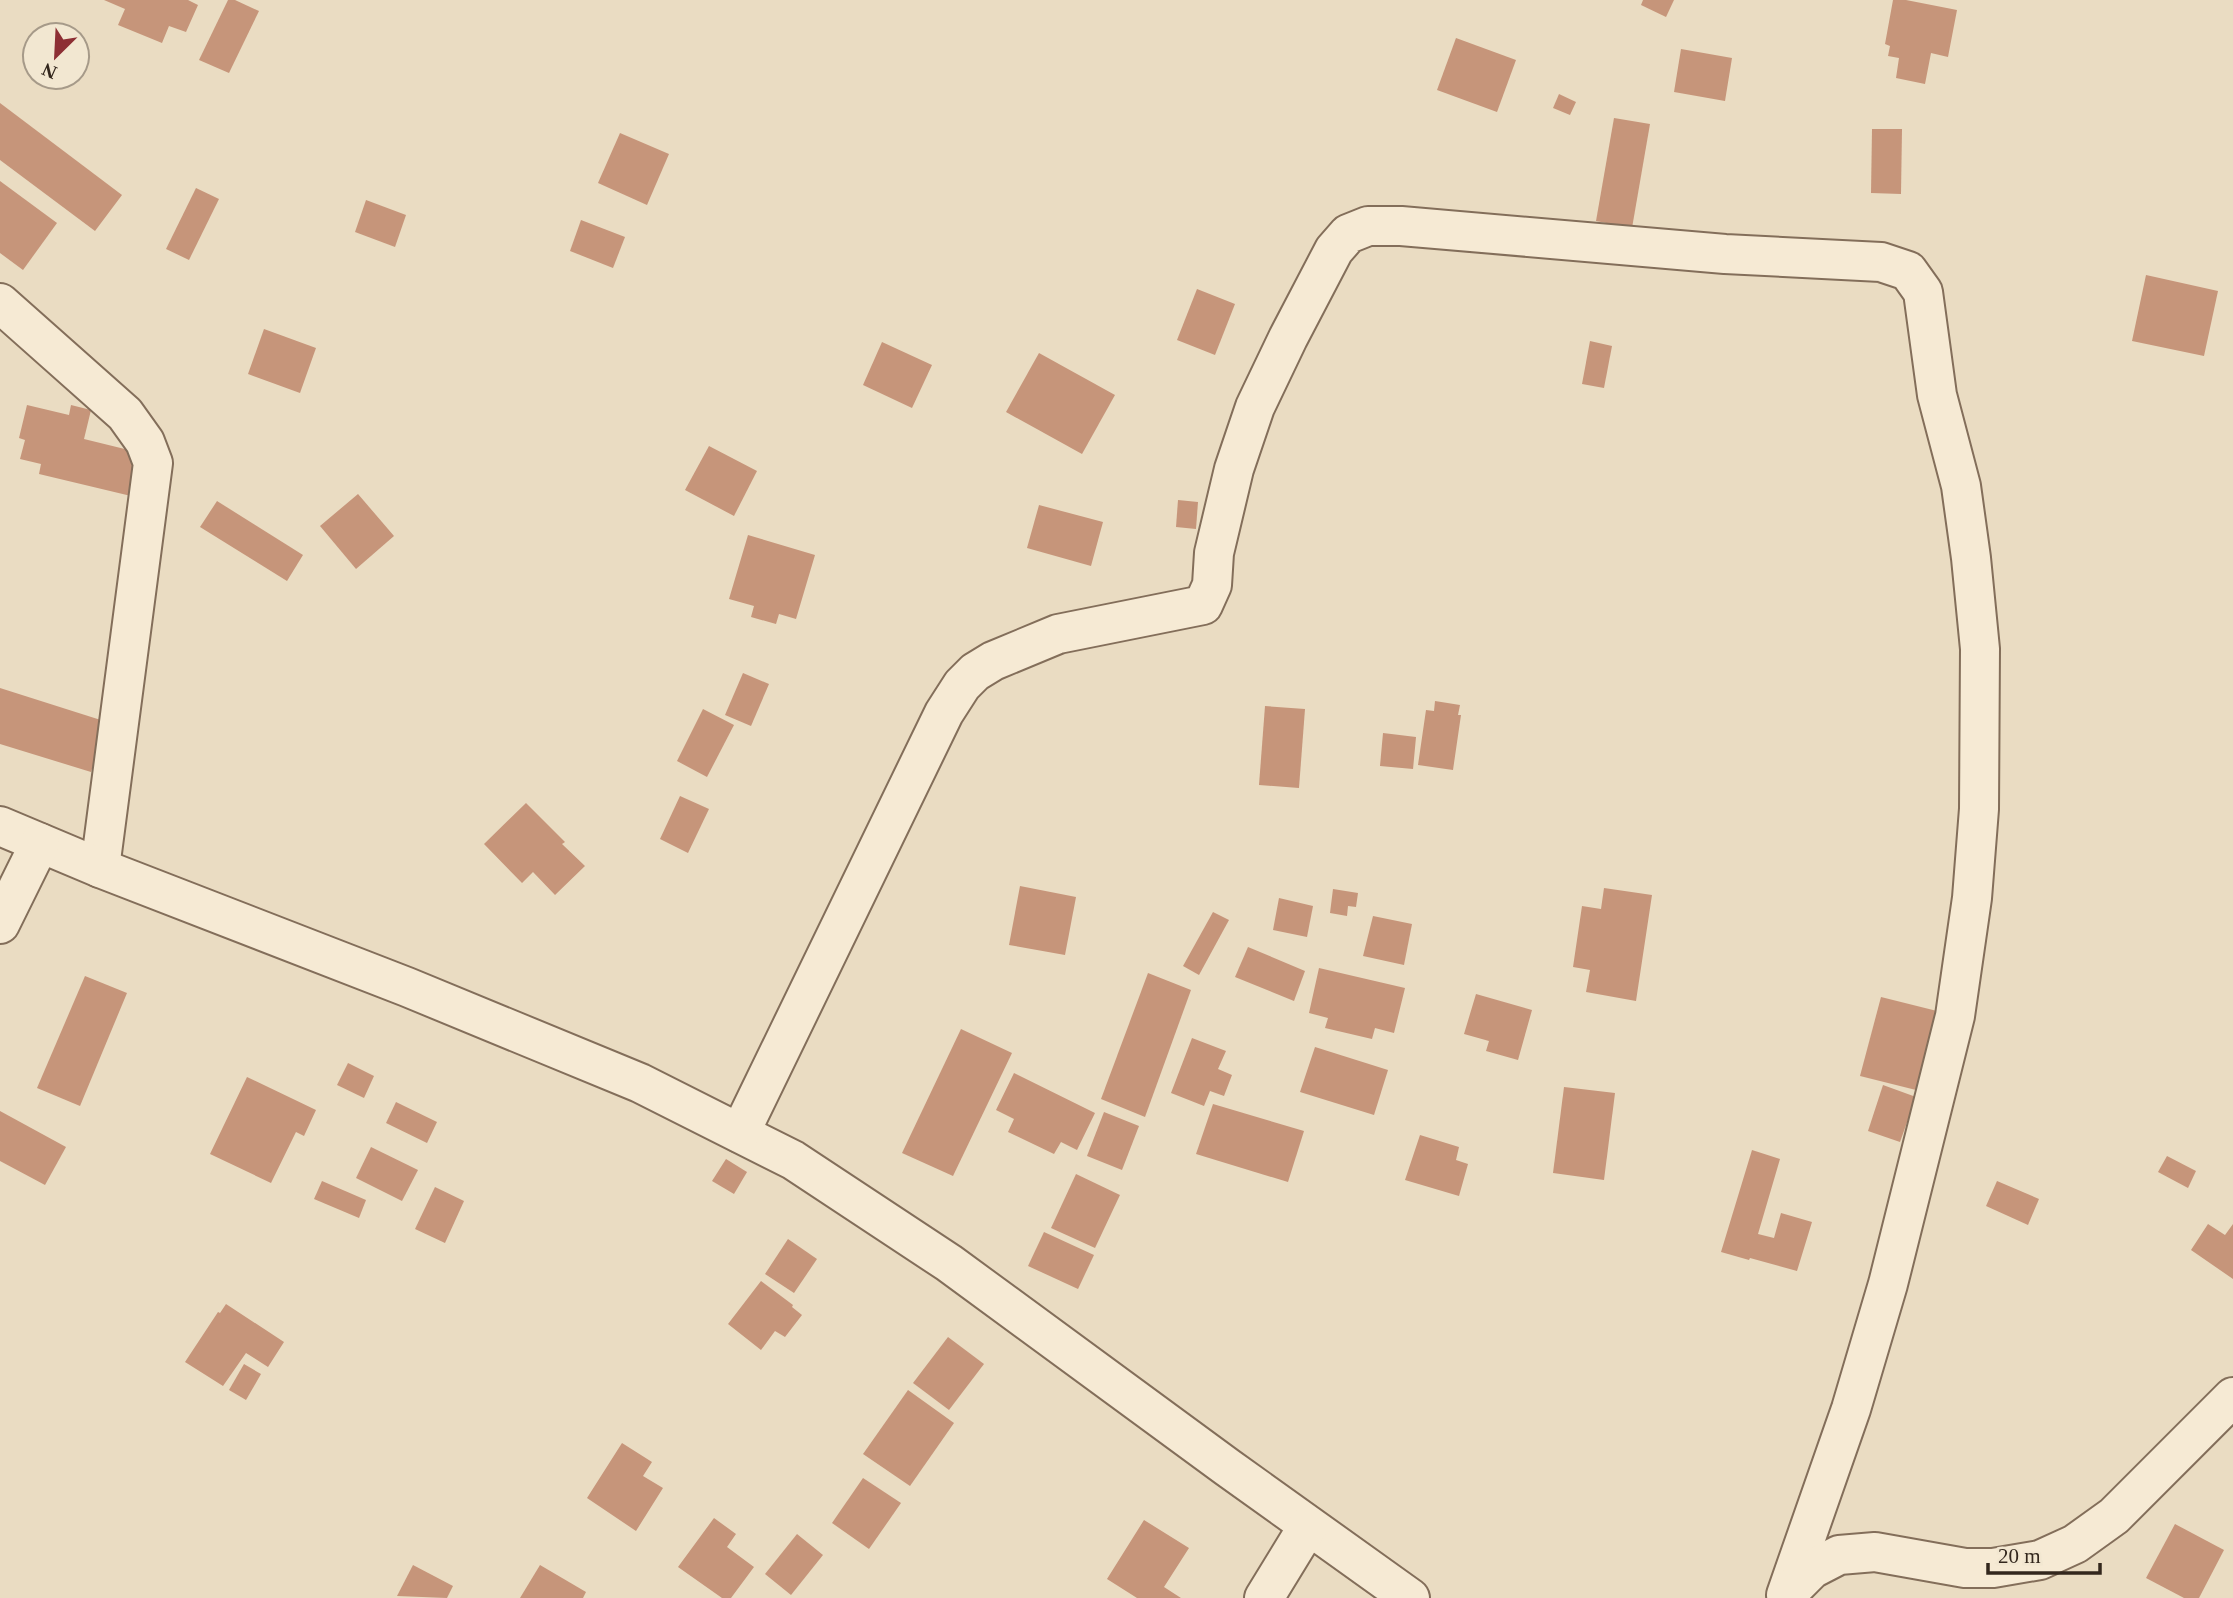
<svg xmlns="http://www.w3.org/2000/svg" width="2233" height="1598" font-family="'Times New Roman',serif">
	<rect width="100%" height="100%" fill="#eadcc2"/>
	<g fill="#c6957a">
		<polygon points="104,0 188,0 198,5 186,32 169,26 162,43 118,25 125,9"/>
		<polygon points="228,0 235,0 259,11 229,73 199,60"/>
		<polygon points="1643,0 1674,0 1666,17 1641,5"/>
		<polygon points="1893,0 1906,0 1957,10 1948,57 1931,53 1925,84 1896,78 1899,58 1888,56 1890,46 1885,44"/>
		<polygon points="1456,38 1516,60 1497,112 1437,90"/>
		<polygon points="1681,49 1732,58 1725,101 1674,92"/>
		<polygon points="1559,94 1576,102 1570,115 1553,108"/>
		<polygon points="0,103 122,195 95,231 0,160"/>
		<polygon points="1614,118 1650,124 1632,228 1596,221"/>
		<polygon points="1872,129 1902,129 1901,194 1871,193"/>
		<polygon points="620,133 669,154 647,205 598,183"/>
		<polygon points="0,181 57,223 23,270 0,253"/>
		<polygon points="196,188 219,199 189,260 166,249"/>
		<polygon points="366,200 406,215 395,247 355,232"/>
		<polygon points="581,220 625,237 613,268 570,251"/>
		<polygon points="2146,275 2218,291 2204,356 2132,341"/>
		<polygon points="1197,289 1235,304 1215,355 1177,340"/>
		<polygon points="264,329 316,348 300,393 248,374"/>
		<polygon points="1590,341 1612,346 1604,388 1582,384"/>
		<polygon points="882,342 932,365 912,408 863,385"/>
		<polygon points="1039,353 1115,395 1082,454 1006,412"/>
		<polygon points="27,405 69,415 71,405 91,410 84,439 141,453 131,496 39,474 41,464 20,459 25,440 19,438"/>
		<polygon points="709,446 757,471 734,516 685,490"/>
		<polygon points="358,494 394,536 356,569 320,526"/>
		<polygon points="1178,500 1198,502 1196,529 1176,527"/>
		<polygon points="217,501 303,555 287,581 200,527"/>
		<polygon points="1039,505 1103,522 1091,566 1027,548"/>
		<polygon points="748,535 815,555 796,619 779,614 776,624 751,617 754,606 729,599"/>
		<polygon points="743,673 769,684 751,726 725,715"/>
		<polygon points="0,688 107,722 91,772 0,744"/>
		<polygon points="1435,701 1460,705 1458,715 1461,715 1453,770 1418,765 1426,710 1434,711"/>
		<polygon points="1265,706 1305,709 1299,788 1259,785"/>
		<polygon points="703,709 734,725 707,777 677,761"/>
		<polygon points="1383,733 1416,737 1413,769 1380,766"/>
		<polygon points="680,796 709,809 688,853 660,839"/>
		<polygon points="526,803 565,842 562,844 585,866 555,895 533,872 522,883 484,844"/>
		<polygon points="1020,886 1076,897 1065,955 1009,945"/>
		<polygon points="1604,888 1652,895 1636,1001 1586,992 1590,970 1573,967 1582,906 1601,909"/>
		<polygon points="1333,889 1358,893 1356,907 1348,906 1347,916 1330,913"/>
		<polygon points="1279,898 1313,906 1307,937 1273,930"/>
		<polygon points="1213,912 1229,920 1199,975 1183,966"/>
		<polygon points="1373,916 1412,924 1404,965 1363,956"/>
		<polygon points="1248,947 1305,971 1294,1001 1235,977"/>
		<polygon points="1319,968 1405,988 1394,1033 1375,1028 1372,1039 1325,1028 1328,1018 1309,1013"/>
		<polygon points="1148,973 1191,990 1145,1117 1101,1099"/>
		<polygon points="85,976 127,993 80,1106 37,1088"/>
		<polygon points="1476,994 1532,1010 1518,1060 1486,1051 1489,1041 1464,1034"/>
		<polygon points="1881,997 1945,1013 1924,1092 1860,1076"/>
		<polygon points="961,1029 1012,1053 953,1176 902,1153"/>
		<polygon points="1192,1038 1226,1051 1218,1069 1232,1075 1224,1096 1210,1091 1204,1106 1171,1093"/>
		<polygon points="1315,1047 1388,1070 1374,1115 1300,1092"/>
		<polygon points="348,1063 374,1076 364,1098 337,1085"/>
		<polygon points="1014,1073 1095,1113 1077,1150 1061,1142 1054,1154 1008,1132 1014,1119 996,1110"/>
		<polygon points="247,1077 316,1110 304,1136 296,1132 295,1134 271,1183 210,1154"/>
		<polygon points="1883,1085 1916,1097 1900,1142 1868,1131"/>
		<polygon points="1564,1087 1615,1093 1604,1180 1553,1173"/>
		<polygon points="396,1102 437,1122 427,1143 386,1123"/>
		<polygon points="1213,1104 1304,1131 1288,1182 1196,1154"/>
		<polygon points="0,1111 66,1147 45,1185 0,1161"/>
		<polygon points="1104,1112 1139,1126 1122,1170 1087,1156"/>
		<polygon points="1420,1135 1459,1147 1456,1160 1468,1164 1459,1196 1405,1180"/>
		<polygon points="371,1147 418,1170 402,1201 356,1178"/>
		<polygon points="1752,1150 1780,1159 1758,1234 1774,1238 1781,1213 1812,1222 1797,1271 1750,1258 1749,1260 1721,1252"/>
		<polygon points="2167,1156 2196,1171 2188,1188 2158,1172"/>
		<polygon points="726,1159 747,1172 734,1194 712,1181"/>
		<polygon points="1076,1174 1120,1195 1095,1248 1051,1228"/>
		<polygon points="322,1181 366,1200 359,1218 314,1199"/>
		<polygon points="1997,1181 2039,1199 2028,1225 1986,1206"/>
		<polygon points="435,1187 464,1201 445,1243 415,1229"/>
		<polygon points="2208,1224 2225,1235 2233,1224 2233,1279 2191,1250"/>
		<polygon points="1044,1232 1094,1255 1078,1289 1028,1266"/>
		<polygon points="788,1239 817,1259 794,1293 765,1274"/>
		<polygon points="761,1281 793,1305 792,1307 802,1315 785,1337 775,1331 761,1350 728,1324"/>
		<polygon points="226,1304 284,1342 268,1367 246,1353 223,1386 185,1362 218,1312 220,1313"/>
		<polygon points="948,1337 984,1364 949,1410 913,1383"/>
		<polygon points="244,1364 261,1374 246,1400 229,1390"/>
		<polygon points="908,1390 954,1423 910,1486 863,1454"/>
		<polygon points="622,1443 652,1462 643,1476 663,1488 636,1531 587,1498"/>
		<polygon points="863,1478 901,1503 869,1549 832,1523"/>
		<polygon points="714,1518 736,1534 727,1547 754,1567 731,1598 722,1598 678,1567"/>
		<polygon points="1144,1520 1189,1548 1164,1587 1181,1598 1137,1598 1107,1579"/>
		<polygon points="2175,1524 2224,1550 2199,1598 2184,1598 2146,1578"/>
		<polygon points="797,1534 823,1555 791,1595 765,1574"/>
		<polygon points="413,1565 453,1586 447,1598 397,1596"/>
		<polygon points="540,1565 586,1592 583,1598 520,1598"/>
	</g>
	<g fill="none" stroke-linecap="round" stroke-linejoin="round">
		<defs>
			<g id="street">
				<polyline points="0,303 125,414 145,442 153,463 100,868"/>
				<polyline points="0,826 100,868 407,987 640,1083 793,1160 949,1263 1227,1467 1410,1598"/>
				<polyline points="0,924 40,843"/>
				<polyline points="740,1133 944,713 962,685 975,672 993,661 1058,634 1203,605 1212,585 1214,553 1234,469 1255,407 1288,338 1334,250 1348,234 1368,226 1401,226 1725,254 1881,262 1908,271 1923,292 1937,395 1961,486 1971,558 1980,649 1979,809 1972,898 1955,1016 1888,1284 1851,1409 1786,1595"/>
				<polyline points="1788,1593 1812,1569 1839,1555 1875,1552 1965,1568 1993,1568 2040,1560 2075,1544 2114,1516 2233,1397"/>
				<polyline points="1264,1598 1308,1526"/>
			</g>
		</defs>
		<use href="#street" stroke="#836e5a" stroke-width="42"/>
		<use href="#street" stroke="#f6ead4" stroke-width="38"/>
	</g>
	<g transform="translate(56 56) rotate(204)"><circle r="33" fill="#f2e7d1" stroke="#a69a89" stroke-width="2"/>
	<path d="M0-5L12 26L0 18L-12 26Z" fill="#8d2f34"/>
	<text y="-10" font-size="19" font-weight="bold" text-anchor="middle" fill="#33271d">N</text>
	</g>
	<path d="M1988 1563v10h112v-10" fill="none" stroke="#33271d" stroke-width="3.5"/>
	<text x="1998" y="1563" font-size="21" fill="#33271d" stroke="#f2e7d1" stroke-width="5" paint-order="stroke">20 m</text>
</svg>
